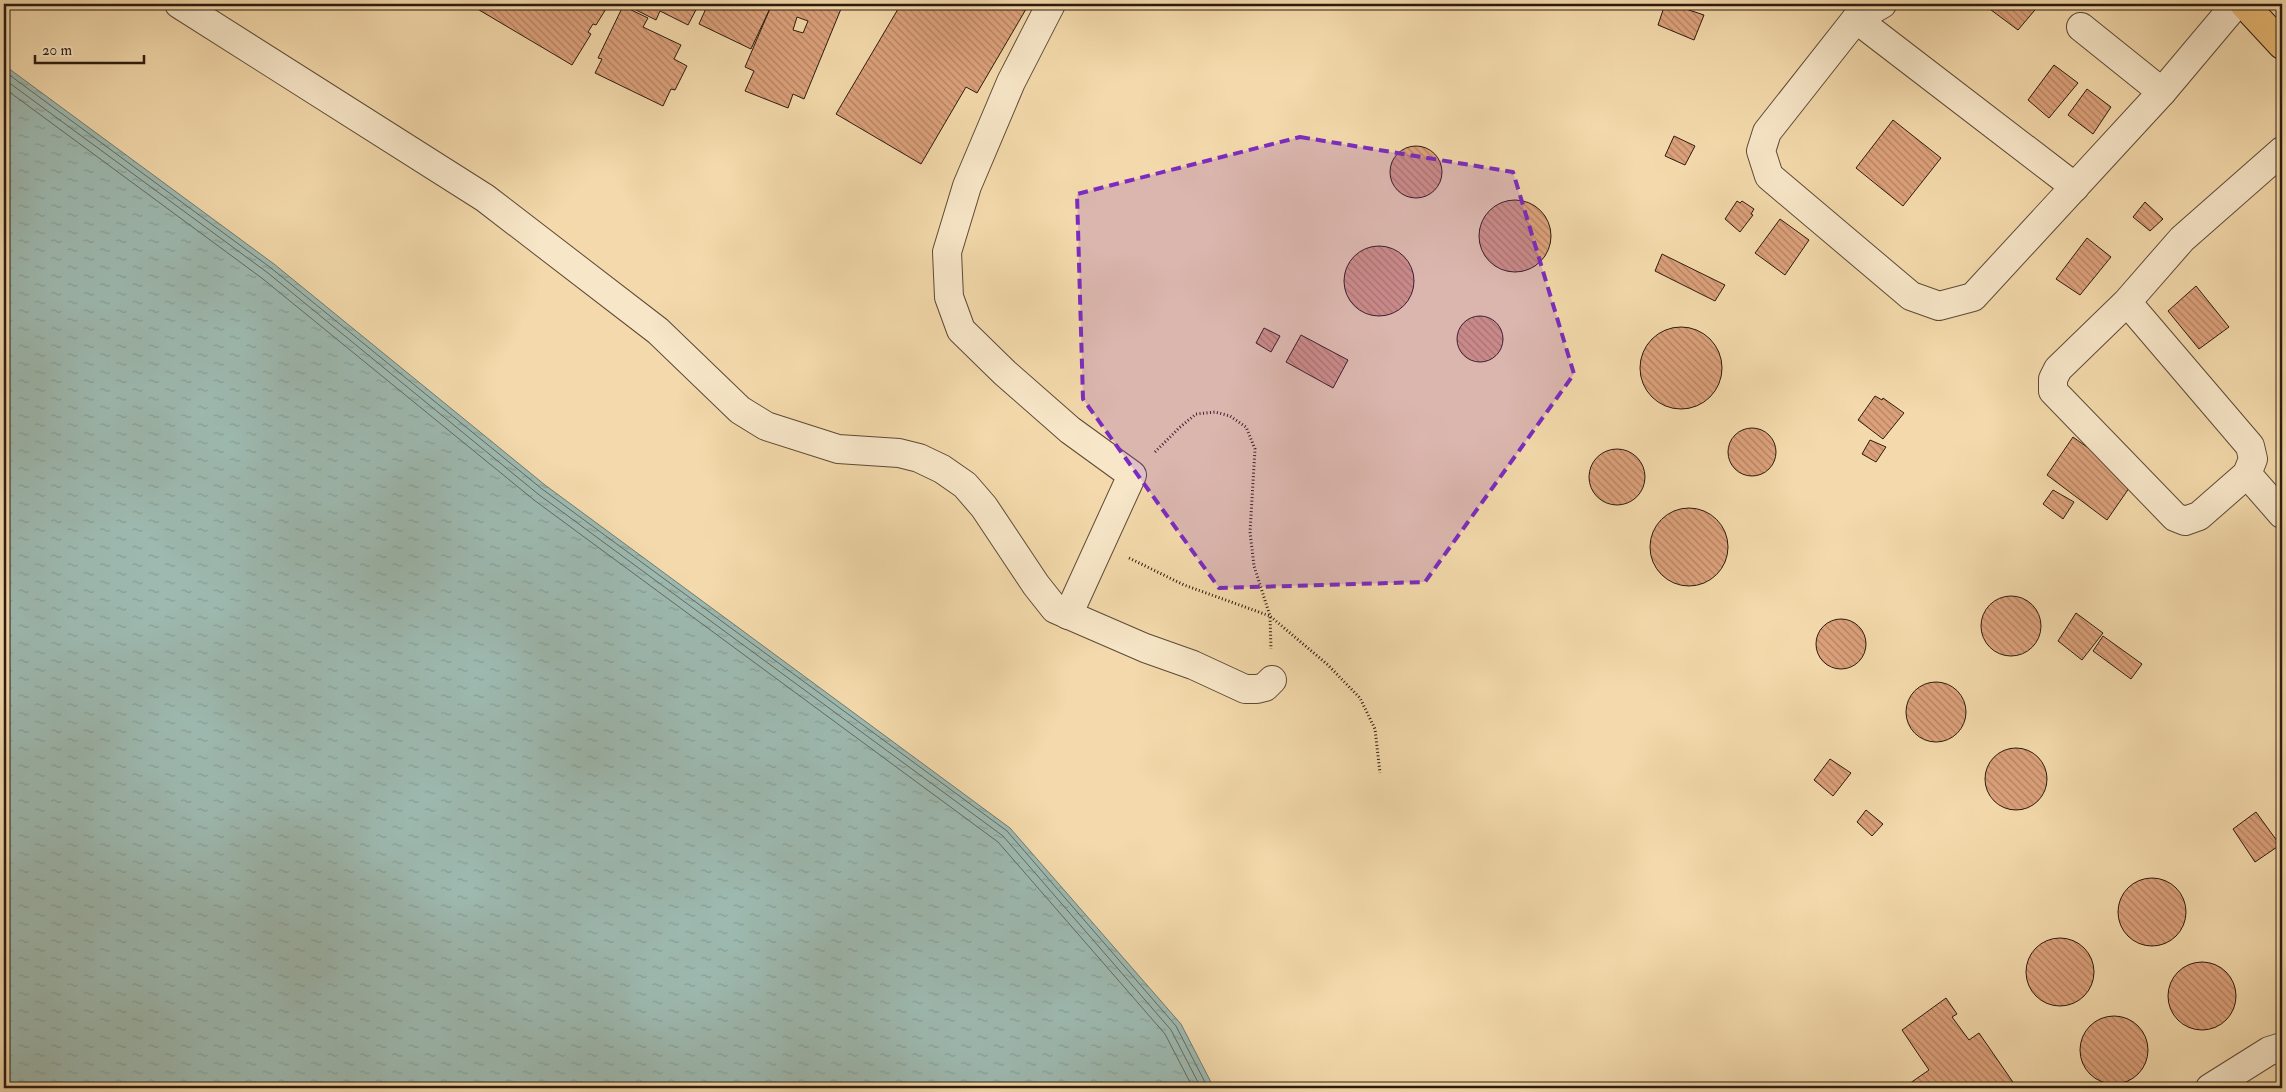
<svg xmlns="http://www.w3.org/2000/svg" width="2286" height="1092" font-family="'IM FELL Double Pica',serif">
	<defs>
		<pattern id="water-ripples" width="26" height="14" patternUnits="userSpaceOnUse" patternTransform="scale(1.25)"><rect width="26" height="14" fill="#9db9b0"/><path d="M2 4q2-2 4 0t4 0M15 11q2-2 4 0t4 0" fill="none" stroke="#879e96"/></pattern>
		<pattern id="building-back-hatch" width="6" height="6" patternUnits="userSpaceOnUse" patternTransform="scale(1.25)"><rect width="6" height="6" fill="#dca17b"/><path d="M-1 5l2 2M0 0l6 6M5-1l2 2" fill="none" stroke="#b38263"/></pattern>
	</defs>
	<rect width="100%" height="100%" fill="#f3d9ab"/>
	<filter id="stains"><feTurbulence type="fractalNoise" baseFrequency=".004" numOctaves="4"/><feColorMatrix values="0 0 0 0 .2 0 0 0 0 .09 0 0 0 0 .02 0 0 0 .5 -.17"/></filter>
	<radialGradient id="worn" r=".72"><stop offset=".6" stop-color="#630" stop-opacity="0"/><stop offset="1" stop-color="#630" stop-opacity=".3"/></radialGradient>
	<polygon fill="url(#water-ripples)" stroke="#707a70" points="4,65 274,264 545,485 1010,828 1181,1024 1214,1088 4,1088"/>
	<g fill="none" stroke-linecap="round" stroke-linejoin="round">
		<g stroke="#646a60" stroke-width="1">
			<polyline points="4,71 271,268 542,489 1007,831 1176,1026 1208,1088"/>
			<polyline points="4,79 268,273 538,494 1003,836 1171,1030 1201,1088"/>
			<polyline points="4,88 263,279 534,500 998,842 1165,1034 1193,1088"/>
		</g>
	</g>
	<g fill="url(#building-back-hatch)" stroke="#2c1b0f" fill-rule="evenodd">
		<polygon points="469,4 609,4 596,25 593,24 588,32 591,34 572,65"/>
		<polygon points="632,4 699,4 688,25 660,11 656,20 630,7"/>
		<polygon points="708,4 772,4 751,49 699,24"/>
		<path d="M772 4 779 7 780 4H843L804 99 793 94 788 108 745 91 754 71 745 67ZM797 17 808 21 803 33 793 30Z"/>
		<polygon points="901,4 1029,4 977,93 966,87 921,164 836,114"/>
		<polygon points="1665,4 1671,4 1704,15 1694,40 1658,25"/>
		<polygon points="1983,4 2040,4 2018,30"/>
		<polygon points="623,6 648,18 643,27 681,45 674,59 687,66 675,90 671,89 663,106 595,73 602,59 598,58"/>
		<polygon points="2054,65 2078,83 2049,118 2028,100"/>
		<polygon points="2087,89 2111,107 2093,134 2068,115"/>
		<polygon points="1893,120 1941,158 1903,206 1856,168"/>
		<polygon points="1674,136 1695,146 1685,165 1665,156"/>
		<circle cx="1416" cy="172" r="26"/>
		<circle cx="1515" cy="236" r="36"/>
		<polygon points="1737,201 1740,203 1742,201 1754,209 1751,214 1753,215 1740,232 1725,219"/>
		<polygon points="2145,202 2163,219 2150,231 2133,217"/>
		<polygon points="1780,219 1809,240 1785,275 1755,253"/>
		<polygon points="2087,238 2111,257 2080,295 2056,279"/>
		<circle cx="1379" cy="281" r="35"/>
		<polygon points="1662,254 1725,285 1715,301 1655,271"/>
		<polygon points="2196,286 2229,327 2199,349 2168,311"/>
		<circle cx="1480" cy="339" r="23"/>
		<circle cx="1681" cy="368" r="41"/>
		<polygon points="1264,328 1280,336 1271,352 1256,343"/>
		<polygon points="1301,335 1348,360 1333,388 1286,362"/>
		<polygon points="1875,396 1882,400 1883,398 1904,413 1883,439 1858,420"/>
		<circle cx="1752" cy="452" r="24"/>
		<polygon points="2073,437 2134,481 2107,520 2047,475"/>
		<polygon points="1870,440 1886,447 1876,462 1862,454"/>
		<circle cx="1617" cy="477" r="28"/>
		<polygon points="2053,490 2074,502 2063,519 2043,504"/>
		<circle cx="1689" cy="547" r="39"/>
		<circle cx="2011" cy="626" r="30"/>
		<polygon points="2076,613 2103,633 2082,660 2058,641"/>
		<circle cx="1841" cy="644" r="25"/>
		<polygon points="2103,636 2142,664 2131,679 2093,651"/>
		<circle cx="1936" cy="712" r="30"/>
		<circle cx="2016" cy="779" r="31"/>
		<polygon points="1830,759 1851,773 1833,796 1814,780"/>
		<polygon points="1866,810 1883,824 1872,836 1857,822"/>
		<polygon points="2256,812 2280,845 2255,862 2233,829"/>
		<circle cx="2152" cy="912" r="34"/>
		<circle cx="2060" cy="972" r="34"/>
		<circle cx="2202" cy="996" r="34"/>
		<polygon points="1946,998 1957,1014 1952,1017 1969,1040 1979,1033 2017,1088 1903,1088 1929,1070 1902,1030"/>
		<circle cx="2114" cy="1050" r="34"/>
	</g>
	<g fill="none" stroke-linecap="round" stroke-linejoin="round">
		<defs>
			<g id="minor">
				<polyline points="179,4 485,198 658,331 740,410 766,426 838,449 899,453 919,458 942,469 965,485 984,507 1036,585 1055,609 1145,648 1193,665 1245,689 1257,689 1265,687 1272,680"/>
				<polyline points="1051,4 1011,82 967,186 947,252 949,297 961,330 1005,373 1070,430 1132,475 1068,615"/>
				<polyline points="1882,4 1856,19 1767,132 1761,151 1769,176 1911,296 1939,306 1973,297 2162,92 2236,4"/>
				<polyline points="1856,19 2075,187"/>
				<polyline points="2081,27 2162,92"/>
				<polyline points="2127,302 2250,446 2253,459 2247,474 2199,516 2185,521 2175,517 2053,391 2053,379 2058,369 2127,302 2182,239 2282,151"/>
				<polyline points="2247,474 2282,514"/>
				<polyline points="2210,1088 2269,1051 2282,1047"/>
			</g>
			<polyline id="major" points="2244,4 2282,45"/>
		</defs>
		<use href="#minor" stroke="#5e4a36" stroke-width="30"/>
		<use href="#major" stroke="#2c1b0f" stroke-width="30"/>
		<g stroke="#2c1b0f" stroke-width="3" stroke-dasharray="1 2.5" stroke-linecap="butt">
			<polyline points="1155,452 1179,428 1196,414 1215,412 1230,416 1246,427 1255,449 1250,532 1254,566 1270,616 1328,665 1360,698 1375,729 1380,773"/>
			<polyline points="1129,558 1184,585 1270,616 1271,649"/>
		</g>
		<use href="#minor" stroke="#f7e6c8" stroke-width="28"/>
		<use href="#major" stroke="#eabc76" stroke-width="28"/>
	</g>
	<path fill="#7b2cbf" fill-opacity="0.2" stroke="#7b2cbf" stroke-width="4" stroke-dasharray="10 6" stroke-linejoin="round" d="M1300 137 1513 172 1574 374 1425 582 1219 588 1083 399 1077 194Z"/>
	<rect width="2286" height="1092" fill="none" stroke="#f3d9ab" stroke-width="20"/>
	<rect x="5" y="5" width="2276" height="1082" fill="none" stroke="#2c1b0f" stroke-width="2.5"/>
	<rect x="10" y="10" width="2266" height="1072" fill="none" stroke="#2c1b0f"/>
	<path d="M35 55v8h109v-8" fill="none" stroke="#2c1b0f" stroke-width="2.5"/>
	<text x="42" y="55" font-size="15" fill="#2c1b0f" stroke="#f7e6c8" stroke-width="4" paint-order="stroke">20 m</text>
	<rect width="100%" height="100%" filter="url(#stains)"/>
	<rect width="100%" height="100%" fill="url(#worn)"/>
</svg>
